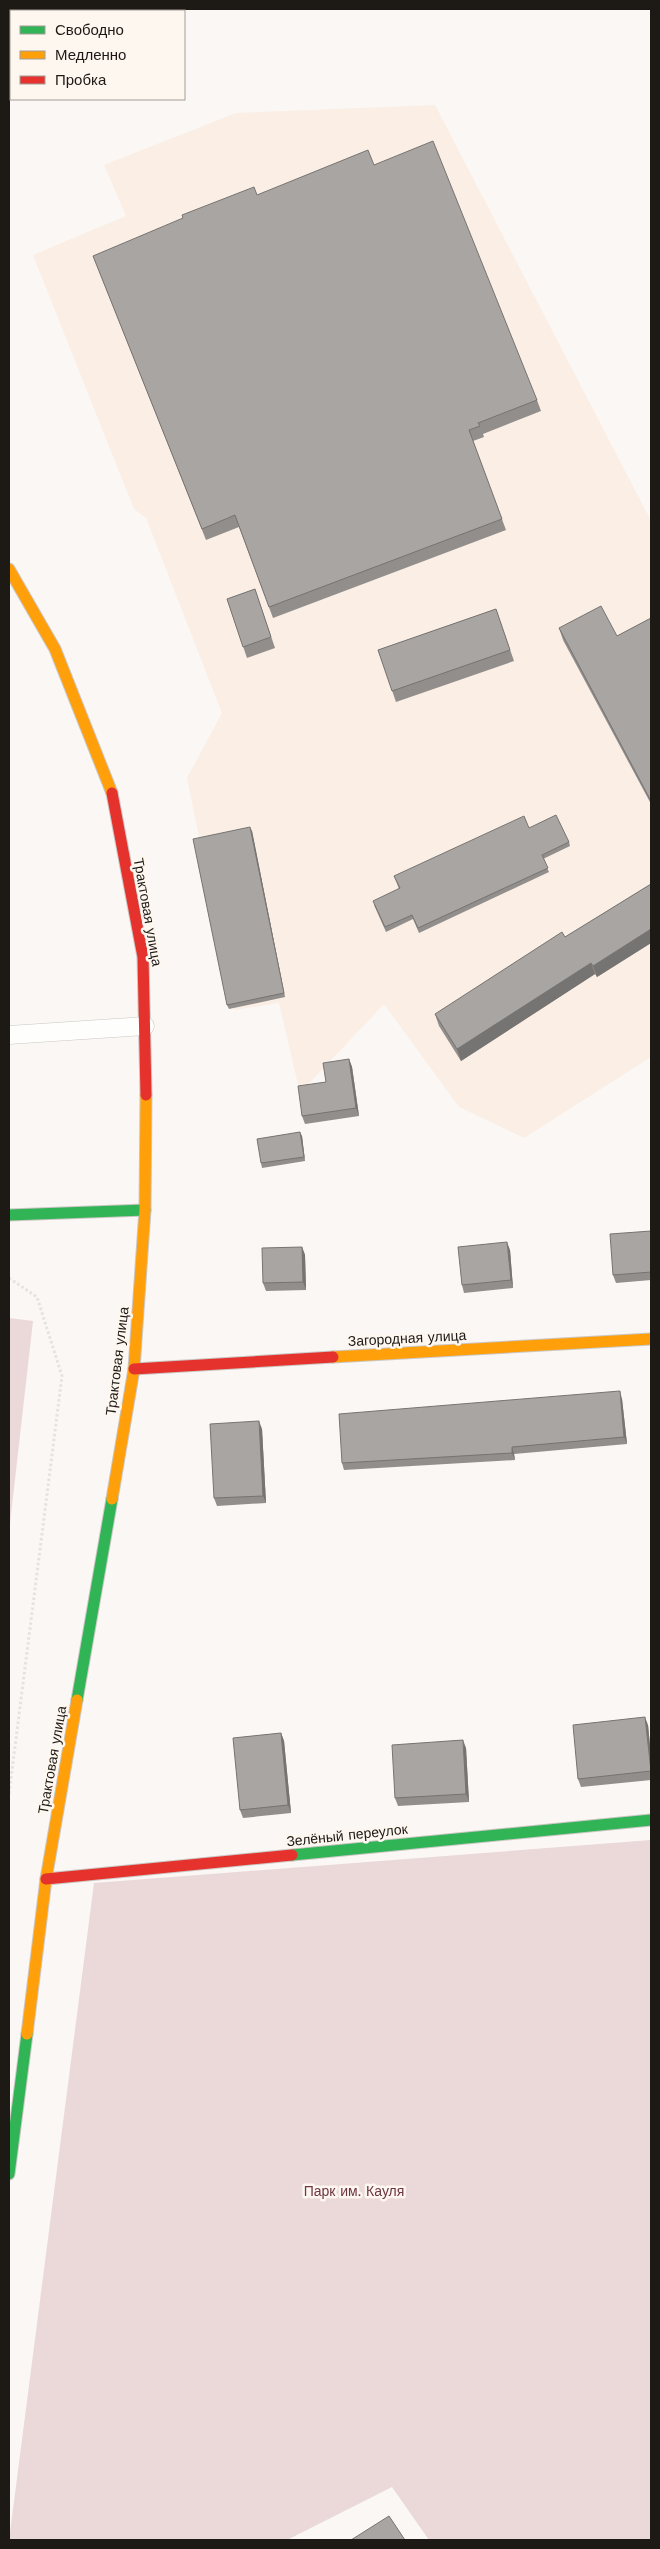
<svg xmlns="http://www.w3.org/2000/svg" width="660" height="2549" font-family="'Work Sans',sans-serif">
	<rect width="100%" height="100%" fill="#faf7f4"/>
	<polygon fill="#faeee5" points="435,105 651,521 651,1057 524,1138 459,1107 384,1004 300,1093 279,1003 234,1010 187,778 222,713 146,518 134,509 33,255 126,216 104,165 236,113"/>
	<g fill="#ebd9da">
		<polygon points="9,1318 33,1321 9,1532"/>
		<polygon points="651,1840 651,2540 429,2540 392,2487 287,2540 9,2540 94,1883"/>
	</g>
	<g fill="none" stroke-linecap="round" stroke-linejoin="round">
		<defs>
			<polyline id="lane" points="9,1035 145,1026"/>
			<g id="fast">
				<polyline points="9,1215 145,1210"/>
				<polyline points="77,1700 112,1499"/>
				<polyline points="292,1855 651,1820"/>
				<polyline points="9,2174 27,2034"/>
			</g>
			<g id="slow">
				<polyline points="9,569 55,649 112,793"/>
				<polyline points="333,1357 651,1339"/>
				<polyline points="112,1499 134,1369 145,1210 146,1095"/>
				<polyline points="27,2034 46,1879 77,1700"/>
			</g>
			<g id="jam">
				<polyline points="112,793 143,957 146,1095"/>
				<polyline points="134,1369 333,1357"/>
				<polyline points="46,1879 292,1855"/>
			</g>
		</defs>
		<use href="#lane" stroke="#cbc7c4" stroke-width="19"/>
		<use href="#fast" stroke="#cbc7c4" stroke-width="13"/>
		<use href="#slow" stroke="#cbc7c4" stroke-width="13"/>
		<use href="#jam" stroke="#cbc7c4" stroke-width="13"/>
		<polyline stroke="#e4e3e2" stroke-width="3" stroke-dasharray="2.5 2.5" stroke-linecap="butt" points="9,1278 37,1297 62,1376 9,1794"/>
		<use href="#lane" stroke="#fefefd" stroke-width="18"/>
		<use href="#fast" stroke="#30b455" stroke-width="11"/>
		<use href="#slow" stroke="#ff9f0a" stroke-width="11"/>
		<use href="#jam" stroke="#e5322d" stroke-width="11"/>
	</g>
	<g fill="#918e8c">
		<polygon points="374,165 537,400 541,411 483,434 484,437 473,441 506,530 273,618 239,527 206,540 93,256 257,195"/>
		<polygon points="255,589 275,648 247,658 227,599"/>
		<polygon points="496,609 514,661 396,702 378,650"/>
		<polygon points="651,618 651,804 563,640 559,628 617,636"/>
		<polygon points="529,828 569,842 570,846 543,859 549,872 419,933 413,919 386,932 374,905 399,889 394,876"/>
		<polygon points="252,831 285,997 229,1009 227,1005"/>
		<polygon points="651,884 651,943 597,977 595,974 461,1061 439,1026 435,1014 565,937"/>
		<polygon points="349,1059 352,1067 359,1116 305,1124 302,1116 326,1082"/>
		<polygon points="302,1136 305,1161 262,1168 261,1163"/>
		<polygon points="651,1231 651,1280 616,1283 613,1275"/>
		<polygon points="302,1247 305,1255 306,1290 266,1291 263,1283"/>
		<polygon points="510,1250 513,1288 464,1293 462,1285"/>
		<polygon points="622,1399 627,1444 514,1454 515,1460 344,1470 342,1463"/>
		<polygon points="262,1429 266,1503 217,1506 214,1498"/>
		<polygon points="648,1725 651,1756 651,1780 581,1787 578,1779"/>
		<polygon points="281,1733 284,1741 291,1813 243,1818 240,1810"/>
		<polygon points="466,1748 469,1802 398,1806 395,1798"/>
	</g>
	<g fill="#767472">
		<polygon points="250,827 252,831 285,997 284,993"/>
		<polygon points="651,929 651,943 597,977 593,966"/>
		<polygon points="591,963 595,974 461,1061 457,1049"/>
		<polygon points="349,1059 352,1067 359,1116 356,1108"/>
		<polygon points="300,1132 302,1136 305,1161 304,1157"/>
		<polygon points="507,1242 510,1250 513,1288 511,1280"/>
		<polygon points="302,1247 305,1255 306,1290 303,1282"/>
		<polygon points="620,1391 622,1399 627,1444 624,1437"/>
		<polygon points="259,1421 262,1429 266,1503 263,1496"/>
		<polygon points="512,1447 514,1454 515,1460 512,1453"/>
		<polygon points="645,1717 648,1725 651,1756 651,1772"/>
		<polygon points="281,1733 284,1741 291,1813 288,1805"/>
		<polygon points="463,1740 466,1748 469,1802 466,1794"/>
	</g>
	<g fill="#a9a5a3" stroke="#767472">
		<polygon points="433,141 537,400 478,423 480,426 469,430 502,519 269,607 235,515 202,529 93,256 183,218 182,215 254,187 257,195 368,150 374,165"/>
		<polygon points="255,589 271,637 243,647 227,599"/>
		<polygon points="601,606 617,636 651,618 651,801 559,628"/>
		<polygon points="496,609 510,650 392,691 378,650"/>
		<polygon points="556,815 569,842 542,855 548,868 418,928 412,915 385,927 373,901 400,888 394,876 524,816 529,828"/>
		<polygon points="250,827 284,993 227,1005 193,839"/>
		<polygon points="651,884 651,929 593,966 591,963 457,1049 435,1014 562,932 565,937"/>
		<polygon points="349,1059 356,1108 302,1116 298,1086 326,1082 323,1063"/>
		<polygon points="300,1132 304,1157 261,1163 257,1139"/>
		<polygon points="651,1231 651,1272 613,1275 610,1234"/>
		<polygon points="507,1242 511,1280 462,1285 458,1247"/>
		<polygon points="302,1247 303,1282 263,1283 262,1248"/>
		<polygon points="620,1391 624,1437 512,1447 512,1453 342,1463 339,1414"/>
		<polygon points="259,1421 263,1496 214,1498 210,1424"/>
		<polygon points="645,1717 651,1771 578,1779 573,1725"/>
		<polygon points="281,1733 288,1805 240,1810 233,1738"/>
		<polygon points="463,1740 466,1794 395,1798 392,1745"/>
		<polygon points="389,2516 405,2540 351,2540"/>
	</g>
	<g text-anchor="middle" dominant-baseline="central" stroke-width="5" stroke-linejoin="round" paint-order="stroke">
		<g font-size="14" fill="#1d1915" stroke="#fef7f0">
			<text transform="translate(148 912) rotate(80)">Трактовая улица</text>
			<text transform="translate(407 1338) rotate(-3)">Загородная улица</text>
			<text transform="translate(117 1361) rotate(-83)">Трактовая улица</text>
			<text transform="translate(52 1760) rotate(-80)">Трактовая улица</text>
			<text transform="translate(347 1835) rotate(-6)">Зелёный переулок</text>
		</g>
		<g font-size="14" fill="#6e3542" stroke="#fef7f0">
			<text x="354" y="2191">Парк им. Кауля</text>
		</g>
	</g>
	<rect width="660" height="2549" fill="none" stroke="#1d1915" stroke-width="20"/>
	<rect x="10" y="10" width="175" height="90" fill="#fef7f0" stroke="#a49e98"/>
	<rect x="20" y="26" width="25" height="8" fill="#30b455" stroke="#a49e98"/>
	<text x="55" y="35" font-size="15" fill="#1d1915">Свободно</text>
	<rect x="20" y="51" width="25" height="8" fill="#ff9f0a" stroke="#a49e98"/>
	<text x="55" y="60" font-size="15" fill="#1d1915">Медленно</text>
	<rect x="20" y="76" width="25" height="8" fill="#e5322d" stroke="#a49e98"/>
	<text x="55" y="85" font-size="15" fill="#1d1915">Пробка</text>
</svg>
